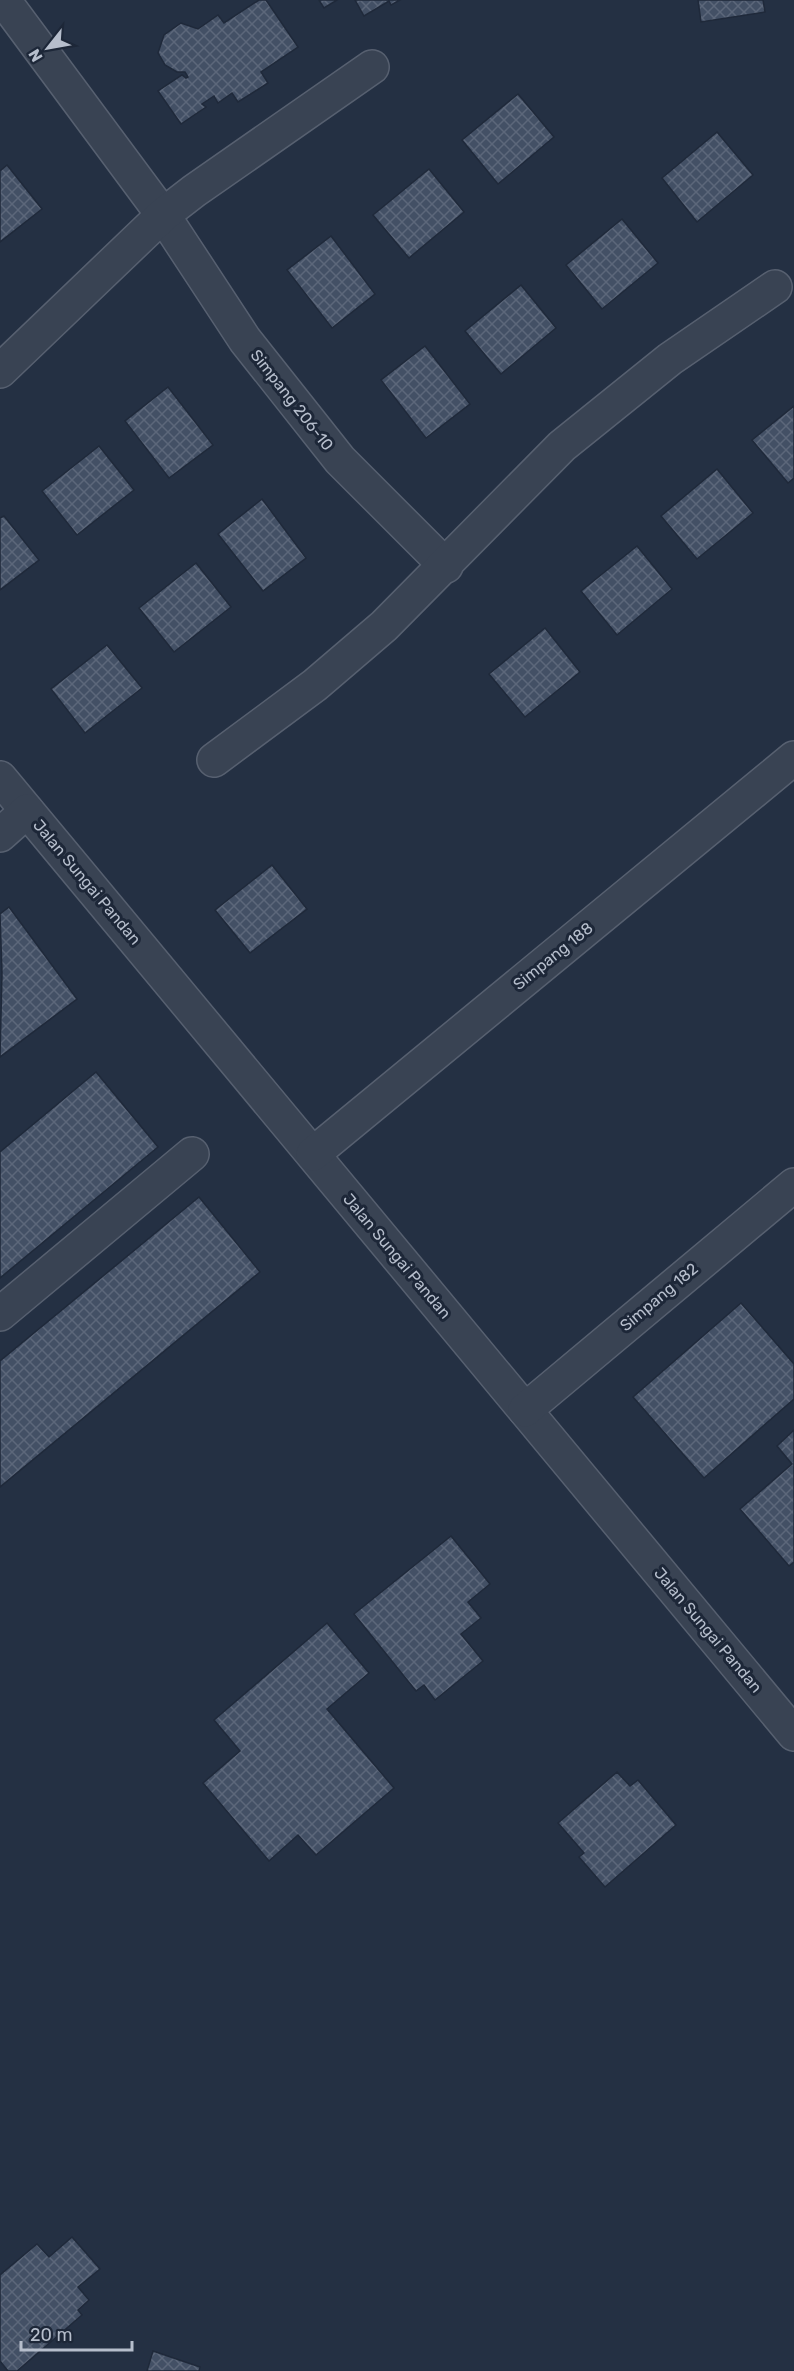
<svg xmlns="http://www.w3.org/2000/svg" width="794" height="2371" font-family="Rubik,sans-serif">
	<defs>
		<pattern id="building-cross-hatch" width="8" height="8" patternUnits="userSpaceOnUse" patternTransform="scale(1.5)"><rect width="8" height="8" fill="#435065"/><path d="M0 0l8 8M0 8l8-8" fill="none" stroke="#5c677a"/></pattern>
	</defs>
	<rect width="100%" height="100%" fill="#243043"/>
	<g fill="url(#building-cross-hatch)" stroke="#1f293a" stroke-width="1.5">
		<polygon points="259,0 266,0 298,47 261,72 268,83 238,102 232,93 218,103 214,96 202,104 206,107 181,124 158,91 182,75 186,78 188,77 185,72 177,72 165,65 158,53 164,35 181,23 198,29 218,15 224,23"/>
		<polygon points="319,0 337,0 324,8"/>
		<polygon points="355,0 400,0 391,5 389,1 364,16"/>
		<polygon points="698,0 763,0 765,12 701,22"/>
		<polygon points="518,94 554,137 498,184 462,140"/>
		<polygon points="717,132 753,175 697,222 662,178"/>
		<polygon points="7,165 42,209 0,242 0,171"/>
		<polygon points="429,169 464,212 409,258 373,215"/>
		<polygon points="622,219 658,263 602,309 566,265"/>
		<polygon points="331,236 375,294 332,328 287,270"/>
		<polygon points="521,285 556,328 501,374 465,331"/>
		<polygon points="425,346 470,404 426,438 381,380"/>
		<polygon points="168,387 213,445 169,478 125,421"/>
		<polygon points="794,406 794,478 788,483 752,440"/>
		<polygon points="99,446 134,490 77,535 42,491"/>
		<polygon points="717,469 753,513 697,559 661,516"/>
		<polygon points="262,499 306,558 263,591 218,534"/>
		<polygon points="4,516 39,560 0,590 0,518"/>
		<polygon points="637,546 672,589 617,635 581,591"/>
		<polygon points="196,563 231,607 174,652 139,608"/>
		<polygon points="545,628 580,672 525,717 489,674"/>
		<polygon points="107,645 142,688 85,733 51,689"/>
		<polygon points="272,865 307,909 250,953 215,910"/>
		<polygon points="9,907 77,999 0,1057 2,973 0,914"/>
		<polygon points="96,1072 158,1147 0,1278 0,1152"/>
		<polygon points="199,1197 260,1272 0,1487 0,1361"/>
		<polygon points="741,1303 794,1364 794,1399 704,1478 633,1397"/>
		<polygon points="794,1430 794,1562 789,1566 740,1509 792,1464 777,1446"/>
		<polygon points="451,1536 490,1584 468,1602 481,1618 461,1634 483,1661 435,1700 424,1685 416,1691 354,1614"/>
		<polygon points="327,1623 369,1673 327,1709 394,1788 316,1855 298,1835 269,1861 203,1783 240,1751 214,1720"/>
		<polygon points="617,1772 630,1786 638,1780 676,1825 605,1887 579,1857 584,1853 558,1823"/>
		<polygon points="72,2237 100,2269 78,2287 89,2300 78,2310 82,2315 17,2371 8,2371 0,2361 0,2275 37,2244 49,2257"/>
		<polygon points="153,2351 200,2367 199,2371 147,2371"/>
	</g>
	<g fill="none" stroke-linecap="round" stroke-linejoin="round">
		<defs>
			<g id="minor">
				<polyline points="11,10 163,215 245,340 340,460 446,566"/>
				<polyline points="0,371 163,215 194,191 372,67"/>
				<polyline points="214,760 315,685 384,626 562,446 670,359 775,287"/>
				<polyline points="0,778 794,1734"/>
				<polyline points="0,835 27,811"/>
				<polyline points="313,1154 794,758"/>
				<polyline points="0,1314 192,1154"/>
				<polyline points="525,1410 794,1185"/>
			</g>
		</defs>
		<use href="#minor" stroke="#576070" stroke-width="36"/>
		<use href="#minor" stroke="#394353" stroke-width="33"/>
	</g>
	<g text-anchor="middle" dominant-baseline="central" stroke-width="6" stroke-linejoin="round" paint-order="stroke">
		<g font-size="16" fill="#b6becc" stroke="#1d2738">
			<text transform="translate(292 400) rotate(52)">Simpang 206-10</text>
			<text transform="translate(87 882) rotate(50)">Jalan Sungai Pandan</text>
			<text transform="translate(553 956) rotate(-39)">Simpang 188</text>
			<text transform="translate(397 1256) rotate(50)">Jalan Sungai Pandan</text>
			<text transform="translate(659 1297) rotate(-40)">Simpang 182</text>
			<text transform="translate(708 1630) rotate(50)">Jalan Sungai Pandan</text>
		</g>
	</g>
	<g transform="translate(48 48) rotate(239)" stroke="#1d2738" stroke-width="4.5" paint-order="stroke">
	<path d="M0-4.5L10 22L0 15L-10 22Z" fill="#b6becc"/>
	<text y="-9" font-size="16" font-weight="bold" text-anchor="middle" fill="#b6becc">N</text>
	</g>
	<path d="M21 2341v9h111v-9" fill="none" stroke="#b6becc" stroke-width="3"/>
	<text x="30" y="2341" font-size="18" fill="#b6becc" stroke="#1d2738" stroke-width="4.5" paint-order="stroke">20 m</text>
</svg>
